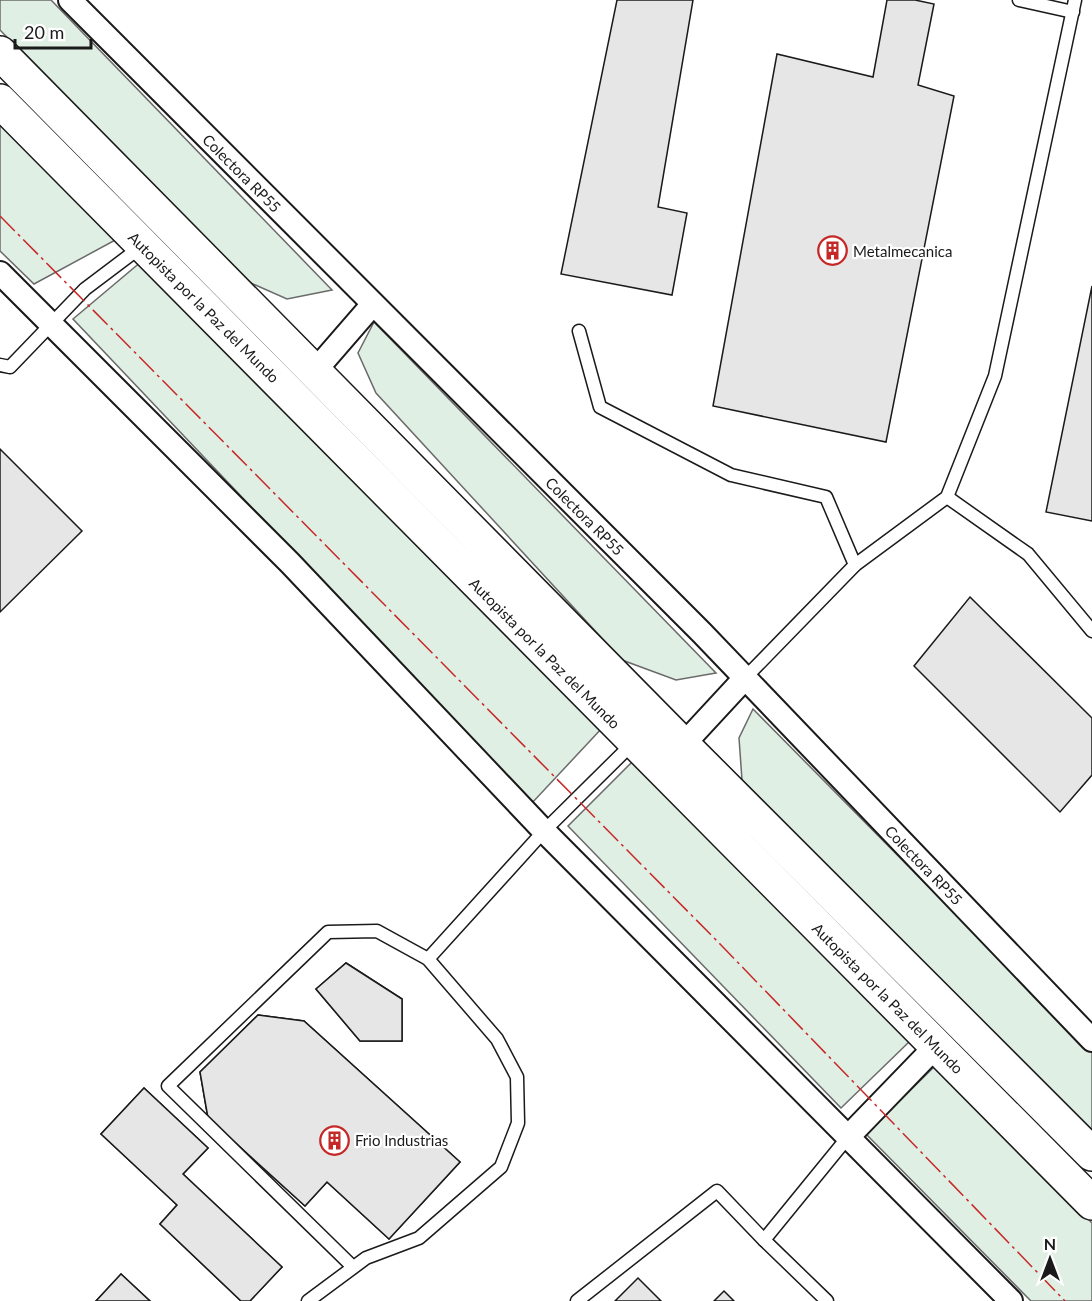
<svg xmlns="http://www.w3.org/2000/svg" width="1092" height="1301" font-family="Lato,sans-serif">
	<rect width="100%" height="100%" fill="#fff"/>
	<g fill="#e0efe3" stroke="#6a6a6a" stroke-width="1.5">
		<polygon points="0,0 51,0 332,290 287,299 242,279 0,30"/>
		<polygon points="0,115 119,238 34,284 0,251"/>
		<polygon points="142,261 603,727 532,803 73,319"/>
		<polygon points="374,322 716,673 676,680 622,660 376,393 358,353"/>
		<polygon points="753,709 1092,1052 1092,1134 742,780 739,738"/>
		<polygon points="635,759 910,1041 841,1108 568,826"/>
		<polygon points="936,1065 1092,1223 1092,1301 1031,1301 866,1134"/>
	</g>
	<g fill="#e6e6e6" stroke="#1a1a1a" stroke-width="1.5">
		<polygon points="617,0 693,0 658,207 687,213 672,295 561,274"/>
		<polygon points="887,0 915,0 934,4 918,85 954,96 886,442 713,406 777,54 873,77"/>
		<polygon points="1092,286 1092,521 1046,512"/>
		<polygon points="0,449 82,531 0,612"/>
		<polygon points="970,597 1092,718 1092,775 1060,812 914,666"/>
		<polygon points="346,963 402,999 402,1041 360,1041 316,989"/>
		<polygon points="346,963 402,999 402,1041 360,1041 316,989"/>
		<polygon points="258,1015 304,1021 460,1162 389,1239 327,1182 305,1206 208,1118 200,1072"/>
		<polygon points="258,1015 304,1021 460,1162 389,1239 327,1182 305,1206 208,1118 200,1072"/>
		<polygon points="144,1088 208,1148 183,1174 282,1267 250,1301 241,1301 160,1224 177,1205 101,1134"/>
		<polygon points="144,1088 208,1148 183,1174 282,1267 250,1301 241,1301 160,1224 177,1205 101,1134"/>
		<polygon points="121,1274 150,1301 96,1301"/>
		<polygon points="121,1274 150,1301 96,1301"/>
		<polygon points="638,1278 661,1301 615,1301"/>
		<polygon points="724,1291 734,1301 714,1301"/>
	</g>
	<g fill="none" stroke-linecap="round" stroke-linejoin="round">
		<defs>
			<g id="service">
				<polyline points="1019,0 1073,12"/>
				<polyline points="579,331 600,407 731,475 826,497 855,565"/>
				<polyline points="0,365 10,367 85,289 142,246"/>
				<polyline points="947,497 1028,554 1092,631"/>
				<polyline points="745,678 855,565 947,497 995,376 1075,0"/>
				<polyline points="428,959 544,831 633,743"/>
				<polyline points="308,1301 366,1258 419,1238 501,1167 518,1123 517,1077 497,1039 428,959 377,931 328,932 168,1086 353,1267"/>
				<polyline points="577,1301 717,1191 764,1240"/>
				<polyline points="827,1301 764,1240 848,1137"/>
			</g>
			<g id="minor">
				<polyline points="70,0 702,633 1092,1040"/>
				<polyline points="0,273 290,563 544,831 1011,1301"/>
				<polyline points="314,372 373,304"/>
				<polyline points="683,745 745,678"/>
				<polyline points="848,1137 936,1046"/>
			</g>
			<g id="trunk">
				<polyline points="0,53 683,745 1092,1154"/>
				<polyline points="0,101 1092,1203"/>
			</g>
		</defs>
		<use href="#service" stroke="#1a1a1a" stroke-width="15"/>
		<use href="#minor" stroke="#1a1a1a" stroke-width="26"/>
		<use href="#trunk" stroke="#1a1a1a" stroke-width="36"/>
		<use href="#service" stroke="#fff" stroke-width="12"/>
		<use href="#minor" stroke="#fff" stroke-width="22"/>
		<use href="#trunk" stroke="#fff" stroke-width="33"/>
		<polyline stroke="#c62828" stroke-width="1.5" stroke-dasharray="21 4.5 3 4.5" stroke-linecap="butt" points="0,216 721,945 1065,1301"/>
	</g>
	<defs>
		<symbol id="building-ring" viewBox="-11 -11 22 22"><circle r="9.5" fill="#fff" stroke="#c62828" stroke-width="1.5"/><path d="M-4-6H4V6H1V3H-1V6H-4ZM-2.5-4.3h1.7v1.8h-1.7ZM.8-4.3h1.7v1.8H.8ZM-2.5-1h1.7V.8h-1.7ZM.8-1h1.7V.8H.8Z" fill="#c62828"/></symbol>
	</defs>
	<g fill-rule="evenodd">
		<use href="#building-ring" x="816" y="234" width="33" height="33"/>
		<use href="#building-ring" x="318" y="1124" width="33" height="33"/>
	</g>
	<g text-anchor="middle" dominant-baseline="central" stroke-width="4.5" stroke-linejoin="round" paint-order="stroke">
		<g font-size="15" fill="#1a1a1a" stroke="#fff">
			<text transform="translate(242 173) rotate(45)">Colectora RP55</text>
			<text transform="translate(204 307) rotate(45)">Autopista por la Paz del Mundo</text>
			<text transform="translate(585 516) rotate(45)">Colectora RP55</text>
			<text transform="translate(545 653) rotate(45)">Autopista por la Paz del Mundo</text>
			<text transform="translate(924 865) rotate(46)">Colectora RP55</text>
			<text transform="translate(888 998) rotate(45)">Autopista por la Paz del Mundo</text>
		</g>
		<g font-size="15" fill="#1a1a1a" stroke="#fff" text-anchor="start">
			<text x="853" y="251">Metalmecanica</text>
			<text x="355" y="1140">Frio Industrias</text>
		</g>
	</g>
	<g transform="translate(1050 1259)" stroke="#ffffff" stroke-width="4.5" paint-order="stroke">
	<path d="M0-4.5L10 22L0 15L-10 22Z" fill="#1a1a1a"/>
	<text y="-9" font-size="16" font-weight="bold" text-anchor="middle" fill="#1a1a1a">N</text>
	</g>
	<path d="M15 39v9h76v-9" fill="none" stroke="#1a1a1a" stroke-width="3"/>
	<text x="24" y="39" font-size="18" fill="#1a1a1a" stroke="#ffffff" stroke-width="4.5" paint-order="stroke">20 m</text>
</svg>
